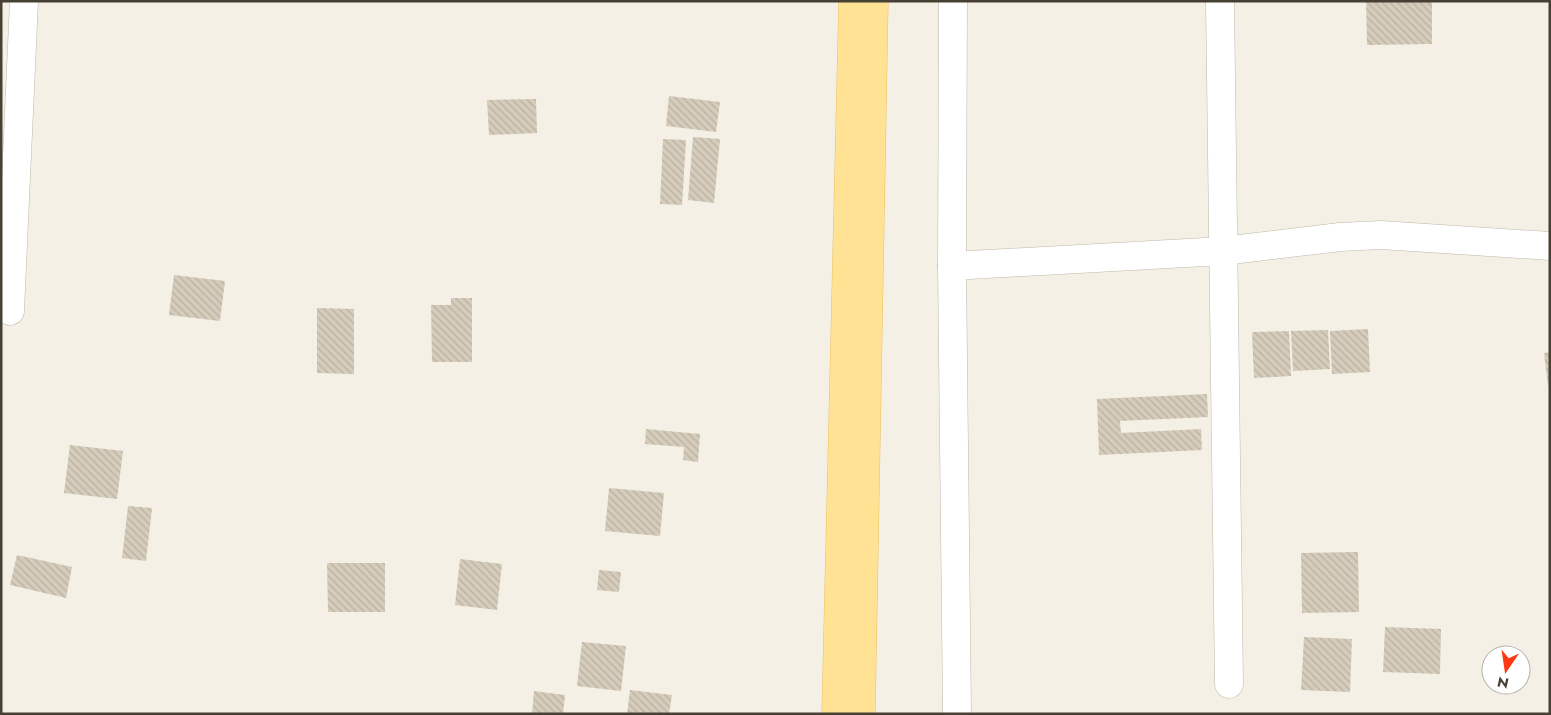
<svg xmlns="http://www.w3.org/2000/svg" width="1551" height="715" font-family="Jost,sans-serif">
	<defs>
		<pattern id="building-back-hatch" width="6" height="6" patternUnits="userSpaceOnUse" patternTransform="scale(1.25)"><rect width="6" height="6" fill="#d6ccbb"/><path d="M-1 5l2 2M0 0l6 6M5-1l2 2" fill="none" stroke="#b9b0a1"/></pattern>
	</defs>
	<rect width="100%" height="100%" fill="#f4f0e6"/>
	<g fill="url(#building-back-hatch)">
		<polygon points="1366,1 1432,1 1432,44 1367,45"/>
		<polygon points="669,96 720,102 716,132 666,126"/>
		<polygon points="536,99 537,133 489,135 487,100"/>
		<polygon points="693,137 720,139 714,203 688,200"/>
		<polygon points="663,139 686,140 682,205 660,204"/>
		<polygon points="174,275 225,281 220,321 169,315"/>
		<polygon points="451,298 472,298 472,362 432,362 431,305 451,305"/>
		<polygon points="317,308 354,309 354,374 317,373"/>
		<polygon points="1368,329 1370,372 1332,374 1330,331"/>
		<polygon points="1328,330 1330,369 1293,371 1291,331"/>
		<polygon points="1289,331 1291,376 1254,378 1252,332"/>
		<polygon points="1550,352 1550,385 1548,385 1544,353"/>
		<polygon points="1207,394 1208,417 1120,421 1121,433 1201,429 1202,450 1099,455 1097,399"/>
		<polygon points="646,429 700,434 698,462 683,460 684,447 645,444"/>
		<polygon points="70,445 123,451 117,499 64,493"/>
		<polygon points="609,488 664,493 660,536 605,531"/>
		<polygon points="128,506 152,508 146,561 122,558"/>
		<polygon points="1358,552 1359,612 1302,613 1301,553"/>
		<polygon points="17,555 72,567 66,598 10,585"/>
		<polygon points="460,559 502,564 497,610 455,605"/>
		<polygon points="327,563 385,563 385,612 328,612"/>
		<polygon points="599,570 621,572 619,592 597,590"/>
		<polygon points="1385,627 1441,629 1440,674 1383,672"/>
		<polygon points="1304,637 1352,639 1350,692 1301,690"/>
		<polygon points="582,642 626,646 621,691 577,686"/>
		<polygon points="630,690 672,695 669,714 627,714"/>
		<polygon points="534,691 565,695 563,714 532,714"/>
	</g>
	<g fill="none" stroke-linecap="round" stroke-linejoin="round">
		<defs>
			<g id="minor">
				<polyline points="953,1 952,266 957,714"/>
				<polyline points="1220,1 1229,684"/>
				<polyline points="952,266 1223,251 1340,237 1381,235 1550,246"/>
				<polyline points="10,311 24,1"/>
			</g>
			<g id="major">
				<polyline points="836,714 853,1"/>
				<polyline points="861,714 874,1"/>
			</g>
		</defs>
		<use href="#minor" stroke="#c0b8a8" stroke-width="29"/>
		<use href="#major" stroke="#e9c15f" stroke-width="29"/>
		<use href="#minor" stroke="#fff" stroke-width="28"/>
		<use href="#major" stroke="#ffe294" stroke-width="28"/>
	</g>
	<rect width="1551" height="715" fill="none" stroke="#474035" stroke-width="5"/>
	<g transform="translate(1506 670) rotate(193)"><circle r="24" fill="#ffffff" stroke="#b5b3ae"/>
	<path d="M0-4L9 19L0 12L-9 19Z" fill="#ff3812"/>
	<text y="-8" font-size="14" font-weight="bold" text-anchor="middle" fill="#474035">N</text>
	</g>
</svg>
